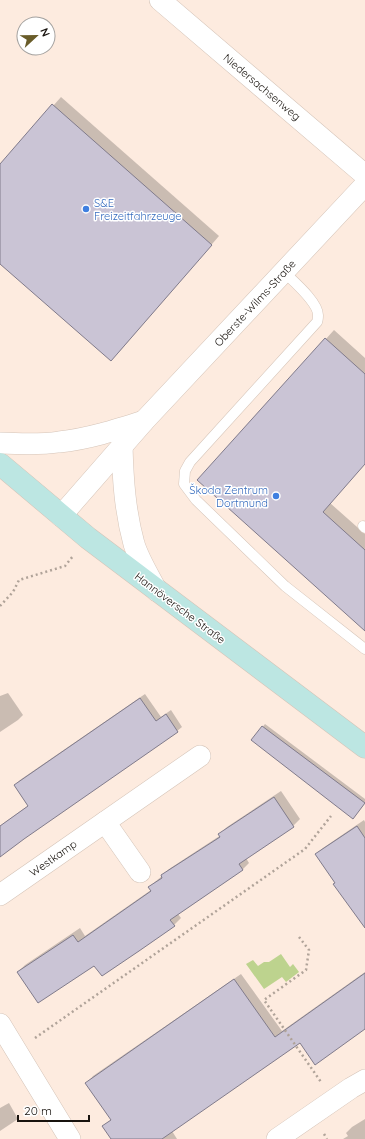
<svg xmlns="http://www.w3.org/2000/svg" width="365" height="1139" font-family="Quicksand,sans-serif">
	<rect width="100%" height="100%" fill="#fdebdf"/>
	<polygon fill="#bdd38e" points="281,954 290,967 293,964 299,972 286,982 282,977 264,989 246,964 253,960 258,966 264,962 269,962"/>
	<g fill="#0003">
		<polygon points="61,97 219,236 119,352 0,262 0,166"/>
		<polygon points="334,330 365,358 365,464 330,503 365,534 365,630 199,480"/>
		<polygon points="8,693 23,715 18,720 0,732 0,696"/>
		<polygon points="145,694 161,717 171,710 182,727 177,731 0,845 0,826 29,805 15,785 20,780"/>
		<polygon points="265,724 365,799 365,803 353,818 252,740"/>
		<polygon points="281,791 300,819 293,826 246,858 249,863 242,870 178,914 181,918 174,925 95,964 18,972 25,965 80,928 85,936 151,890 149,887 162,876 169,869 221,835 220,834 227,827"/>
		<polygon points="364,820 365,822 365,927 316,854 323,848"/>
		<polygon points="365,972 365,1028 300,1042 172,1131 177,1139 112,1139 103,1126 112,1119 87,1083 93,1076 241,974 282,1031"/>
		<polygon points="9,1103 18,1119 0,1131 0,1108"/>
		<polygon points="365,1119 365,1139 343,1139 348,1136 346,1133 352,1127"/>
	</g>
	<g fill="#cac4d5" stroke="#807b8b">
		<polygon points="52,104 212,245 111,361 0,264 0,164"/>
		<polygon points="325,338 365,374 365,464 323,512 365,550 365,631 197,480"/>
		<polygon points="140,698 156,721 166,714 178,732 24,839 0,857 0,826 28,806 14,785"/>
		<polygon points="262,726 365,803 353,819 251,740"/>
		<polygon points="274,797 294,827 239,864 243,870 170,920 175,926 139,951 102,976 94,966 38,1003 17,972 73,935 78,942 151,891 148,887 162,878 161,875 220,837 218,834"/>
		<polygon points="357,826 365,838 365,928 333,884 335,883 315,854"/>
		<polygon points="365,973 365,1029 315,1065 300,1043 162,1139 111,1139 102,1126 111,1120 85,1083 234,979 275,1037"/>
	</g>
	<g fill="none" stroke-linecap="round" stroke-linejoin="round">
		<defs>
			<g id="service">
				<path d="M284 272C293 281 318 302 318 315 318 317 318 320 317 322L190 462 185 471 184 484 196 500 285 586 365 649"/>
				<polyline points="363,526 365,528"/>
			</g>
			<g id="minor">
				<polyline points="160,0 365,175"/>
				<path d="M0 443C19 444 40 445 59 442 88 439 116 430 144 421"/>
				<path d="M122 446C123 480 125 511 134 544 139 560 149 576 157 591"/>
				<polyline points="61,516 144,421 365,185"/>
				<polyline points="105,822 140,872"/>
				<polyline points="0,895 200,756"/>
				<polyline points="0,1024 70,1139"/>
				<polyline points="277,1139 351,1088 365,1080"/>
			</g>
			<polyline id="secondary" points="0,464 88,538 365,747"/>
		</defs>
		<use href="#service" stroke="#d5c4b8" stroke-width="11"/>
		<use href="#minor" stroke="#d5c4b8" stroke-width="22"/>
		<use href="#secondary" stroke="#d5c4b8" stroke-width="23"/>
		<g stroke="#b0a399" stroke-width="2.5" stroke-dasharray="2 3" stroke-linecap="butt">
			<polyline points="0,606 13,592 19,580 65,566 73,556"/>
			<polyline points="299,937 309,950 306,970 264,1000 321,1082"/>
			<polyline points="35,1038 305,849 331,816"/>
			<polyline points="324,1134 327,1139"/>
		</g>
		<use href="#service" stroke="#fff" stroke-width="10"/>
		<use href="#minor" stroke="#fff" stroke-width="21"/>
		<use href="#secondary" stroke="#bce6e2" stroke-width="22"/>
	</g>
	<g fill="#3f7fe0" stroke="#fff" stroke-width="1.5">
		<circle cx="86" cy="209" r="4"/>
		<circle cx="276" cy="496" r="4"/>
	</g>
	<g text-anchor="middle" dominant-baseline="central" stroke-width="3" stroke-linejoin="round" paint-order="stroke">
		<g font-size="11" fill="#18130e" stroke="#fff">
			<text transform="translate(262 87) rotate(40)">Niedersachsenweg</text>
			<text transform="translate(255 303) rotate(-47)">Oberste-Wilms-Straße</text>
			<text transform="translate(180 608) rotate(37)">Hannöversche Straße</text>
			<text transform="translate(53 858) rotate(-35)">Westkamp</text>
		</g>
		<g font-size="11" fill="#366cbe" stroke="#fff" text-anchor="start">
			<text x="94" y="203">S&amp;E<tspan x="94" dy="13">Freizeitfahrzeuge</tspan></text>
			<text x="268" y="490" text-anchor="end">Škoda Zentrum<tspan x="268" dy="13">Dortmund</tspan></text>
		</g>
	</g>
	<g transform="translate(36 36) rotate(68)"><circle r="19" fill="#ffffff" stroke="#a3a19f"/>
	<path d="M0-3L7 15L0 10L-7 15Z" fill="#695c29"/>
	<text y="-6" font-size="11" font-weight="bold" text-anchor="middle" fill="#18130e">N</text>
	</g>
	<path d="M18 1115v6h71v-6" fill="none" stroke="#18130e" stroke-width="2"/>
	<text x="24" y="1115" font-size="12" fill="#18130e" stroke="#ffffff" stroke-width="3" paint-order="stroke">20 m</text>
</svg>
